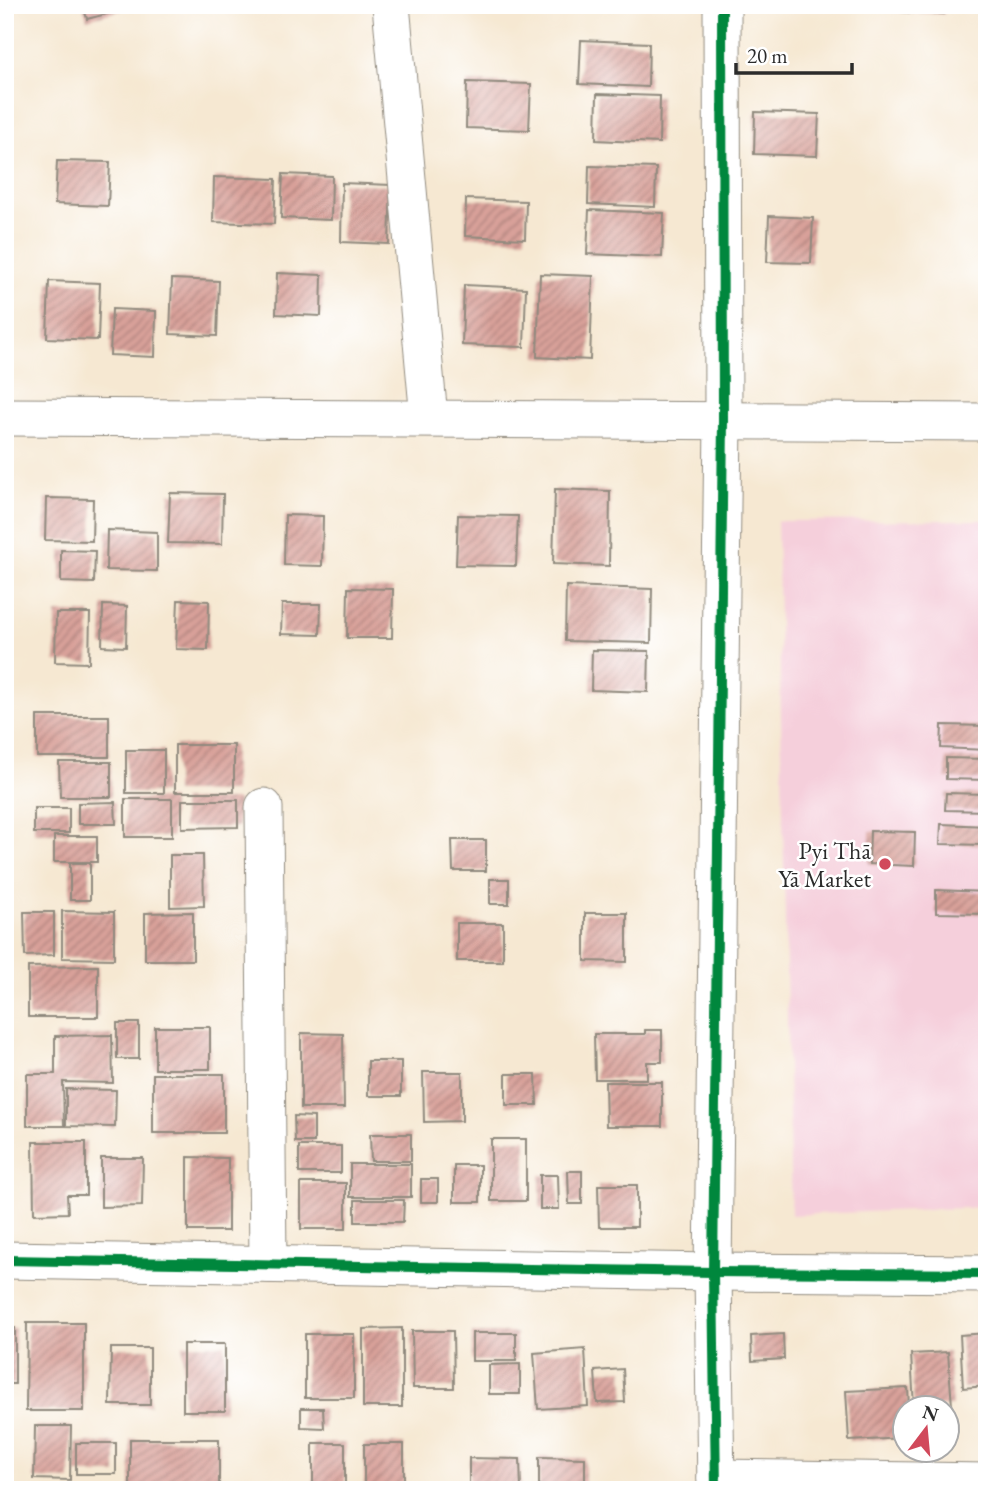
<svg xmlns="http://www.w3.org/2000/svg" width="992" height="1495" font-family="'EB Garamond',serif">
	<defs>
		<pattern id="building-hatch" width="6" height="6" patternUnits="userSpaceOnUse" patternTransform="scale(1.75)"><rect width="6" height="6" fill="#d9a19a"/><path d="M-1 1l2-2M0 6l6-6M5 7l2-2" fill="none" stroke="#b0837e"/></pattern>
	</defs>
	<rect width="100%" height="100%" fill="#fff"/>
	<filter id="ink" filterUnits="userSpaceOnUse"><feTurbulence type="fractalNoise" baseFrequency=".0143" numOctaves="2"/><feDisplacementMap in="SourceGraphic" scale="14" xChannelSelector="R" yChannelSelector="G"/><feConvolveMatrix kernelMatrix="1 2 1 2 8 2 1 2 1" color-interpolation-filters="sRGB"/></filter>
	<filter id="wash" filterUnits="userSpaceOnUse"><feTurbulence type="fractalNoise" baseFrequency=".00686" numOctaves="4" result="noise"/><feDisplacementMap in="SourceGraphic" scale="28" xChannelSelector="R" yChannelSelector="G"/><feGaussianBlur stdDeviation="1.57" result="paint"/><feColorMatrix in="noise" values="0 0 0 0 0 0 0 0 0 0 0 0 0 0 0 0 0 1.4 0 .05"/><feComposite in="paint" operator="in"/></filter>
	<g filter="url(#wash)">
		<rect width="100%" height="100%" fill="#f6e8d2"/>
		<polygon fill="#f5cfdb" points="987,520 987,1207 791,1215 777,521"/>
		<g id="blocks">
			<g fill="url(#building-hatch)">
				<polygon points="83,5 121,5 122,10 87,19"/>
				<polygon points="878,5 945,5 944,14 878,11"/>
				<polygon points="581,40 649,43 648,87 579,84"/>
				<polygon points="467,82 531,84 529,130 466,128"/>
				<polygon points="597,94 660,96 659,143 596,140"/>
				<polygon points="755,112 819,114 817,156 754,154"/>
				<polygon points="57,161 110,162 108,206 55,204"/>
				<polygon points="589,166 656,168 655,207 588,204"/>
				<polygon points="283,174 332,176 331,220 281,218"/>
				<polygon points="214,177 276,179 274,224 213,222"/>
				<polygon points="342,183 391,185 389,244 341,242"/>
				<polygon points="466,199 526,201 525,239 465,236"/>
				<polygon points="589,210 664,213 662,257 587,254"/>
				<polygon points="769,216 813,218 811,263 767,262"/>
				<polygon points="277,273 322,275 321,316 276,314"/>
				<polygon points="540,274 593,276 590,360 537,357"/>
				<polygon points="172,279 219,281 217,336 170,334"/>
				<polygon points="49,281 100,283 98,340 47,338"/>
				<polygon points="464,285 526,288 524,347 462,345"/>
				<polygon points="112,309 156,311 155,357 110,355"/>
				<polygon points="555,489 610,491 609,566 553,564"/>
				<polygon points="170,493 223,494 222,544 168,543"/>
				<polygon points="46,498 93,499 92,541 45,540"/>
				<polygon points="285,515 323,516 322,566 284,565"/>
				<polygon points="458,515 518,516 516,566 456,565"/>
				<polygon points="107,530 157,532 157,571 106,570"/>
				<polygon points="61,550 95,551 94,583 61,582"/>
				<polygon points="566,586 652,589 651,643 565,641"/>
				<polygon points="348,588 393,589 392,638 347,638"/>
				<polygon points="178,600 209,601 208,650 176,649"/>
				<polygon points="282,604 321,604 320,635 281,634"/>
				<polygon points="103,605 127,606 126,647 102,646"/>
				<polygon points="56,613 90,613 89,663 55,662"/>
				<polygon points="592,650 649,651 648,692 591,690"/>
				<rect x="37" y="716" width="72" height="41"/>
				<polygon points="942,725 987,726 987,750 941,748"/>
				<rect x="175" y="745" width="59" height="47"/>
				<rect x="126" y="750" width="38" height="43"/>
				<polygon points="946,758 987,759 987,780 946,779"/>
				<polygon points="59,762 111,762 111,797 60,797"/>
				<polygon points="946,793 987,794 987,811 945,810"/>
				<rect x="125" y="799" width="47" height="38"/>
				<polygon points="182,800 238,800 238,827 182,828"/>
				<polygon points="115,802 116,824 78,824 78,803"/>
				<rect x="34" y="808" width="35" height="25"/>
				<polygon points="941,824 987,826 987,845 940,844"/>
				<polygon points="870,831 915,832 914,866 869,864"/>
				<rect x="54" y="836" width="43" height="26"/>
				<polygon points="452,840 486,840 486,871 453,871"/>
				<polygon points="170,855 203,855 204,906 170,907"/>
				<rect x="70" y="863" width="20" height="37"/>
				<rect x="490" y="879" width="19" height="25"/>
				<polygon points="936,890 987,892 987,914 936,913"/>
				<polygon points="62,911 114,912 114,959 62,958"/>
				<polygon points="24,912 54,912 54,955 25,956"/>
				<polygon points="193,912 193,960 145,960 145,913"/>
				<polygon points="585,913 627,913 627,962 585,961"/>
				<rect x="457" y="923" width="46" height="38"/>
				<polygon points="98,966 98,1017 28,1017 28,967"/>
				<rect x="117" y="1023" width="22" height="36"/>
				<rect x="155" y="1027" width="55" height="42"/>
				<polygon points="645,1030 662,1030 662,1062 647,1062 647,1079 595,1079 594,1034 645,1034"/>
				<polygon points="301,1033 343,1034 344,1108 301,1108"/>
				<polygon points="112,1035 113,1083 63,1082 64,1126 27,1126 27,1074 55,1074 55,1036"/>
				<rect x="368" y="1061" width="33" height="35"/>
				<polygon points="423,1072 462,1072 462,1121 424,1122"/>
				<rect x="153" y="1074" width="71" height="59"/>
				<polygon points="506,1074 536,1074 537,1105 506,1105"/>
				<polygon points="605,1082 662,1082 662,1126 606,1126"/>
				<polygon points="66,1089 116,1090 115,1127 66,1126"/>
				<polygon points="294,1116 314,1117 314,1142 295,1142"/>
				<polygon points="370,1134 411,1134 411,1161 371,1161"/>
				<rect x="491" y="1139" width="35" height="62"/>
				<polygon points="33,1142 86,1142 86,1195 67,1195 68,1213 34,1214"/>
				<rect x="299" y="1146" width="42" height="27"/>
				<polygon points="188,1157 228,1158 228,1231 188,1231"/>
				<polygon points="101,1158 143,1158 142,1206 101,1207"/>
				<rect x="350" y="1164" width="61" height="33"/>
				<rect x="454" y="1165" width="26" height="37"/>
				<polygon points="568,1171 582,1171 582,1204 569,1204"/>
				<polygon points="540,1175 558,1175 559,1209 540,1209"/>
				<rect x="421" y="1179" width="17" height="23"/>
				<rect x="301" y="1183" width="45" height="46"/>
				<polygon points="598,1185 637,1185 637,1227 599,1227"/>
				<polygon points="355,1200 404,1200 403,1222 355,1222"/>
				<polygon points="27,1323 84,1323 84,1411 26,1411"/>
				<rect x="5" y="1328" width="10" height="56"/>
				<polygon points="402,1328 402,1407 363,1407 363,1329"/>
				<polygon points="412,1331 453,1331 454,1388 413,1388"/>
				<rect x="472" y="1333" width="44" height="28"/>
				<polygon points="987,1333 987,1386 963,1388 960,1335"/>
				<rect x="305" y="1334" width="49" height="64"/>
				<polygon points="783,1334 784,1359 752,1361 751,1336"/>
				<rect x="183" y="1344" width="42" height="67"/>
				<polygon points="111,1348 150,1348 150,1405 110,1405"/>
				<polygon points="585,1349 588,1406 538,1409 534,1353"/>
				<polygon points="948,1352 952,1406 914,1408 911,1354"/>
				<polygon points="520,1364 520,1394 489,1394 489,1365"/>
				<polygon points="623,1369 625,1402 597,1403 595,1371"/>
				<polygon points="908,1388 909,1408 904,1408 904,1438 849,1441 846,1391"/>
				<polygon points="301,1408 323,1408 324,1428 301,1427"/>
				<polygon points="35,1426 71,1426 70,1480 34,1479"/>
				<rect x="130" y="1439" width="89" height="51"/>
				<rect x="76" y="1443" width="40" height="31"/>
				<rect x="313" y="1443" width="32" height="42"/>
				<rect x="364" y="1444" width="40" height="46"/>
				<polygon points="539,1457 585,1458 585,1490 539,1490"/>
				<polygon points="469,1458 520,1459 521,1490 469,1490"/>
			</g>
		</g>
	</g>
	<g filter="url(#ink)">
		<use href="#blocks" fill-opacity="0" stroke="#908a7e" stroke-width="2"/>
		<g fill="none" stroke-linecap="round" stroke-linejoin="round">
			<defs>
				<g id="minor">
					<polyline points="391,5 429,418"/>
					<polyline points="5,417 987,422"/>
					<polyline points="264,807 268,1264"/>
					<polyline points="5,1260 713,1272 987,1274"/>
					<polyline points="716,1478 987,1482"/>
					<polyline points="716,1490 713,1272 723,420 722,5"/>
				</g>
			</defs>
			<use href="#minor" stroke="#908a7e" stroke-width="39"/>
			<use href="#minor" stroke="#fff" stroke-width="37"/>
			<defs>
				<g id="cycleway">
					<polyline points="5,1260 713,1272 987,1274"/>
					<polyline points="716,1490 713,1272 723,420 722,5"/>
				</g>
			</defs>
			<use href="#cycleway" stroke="#fff" stroke-width="15"/>
			<use href="#cycleway" stroke="#00873e" stroke-width="10"/>
		</g>
	</g>
	<circle fill="#d1495b" stroke="#fff" stroke-width="2.5" cx="885" cy="864" r="7"/>
	<g text-anchor="middle" dominant-baseline="central" stroke-width="5" stroke-linejoin="round" paint-order="stroke">
		<g font-size="24" fill="#2b2b2b" stroke="#fff" text-anchor="end">
			<text x="871" y="850">Pyi Thā<tspan x="871" dy="28">Yā Market</tspan></text>
		</g>
	</g>
	<rect width="992" height="1495" fill="none" stroke="#fff" stroke-width="28"/>
	<g transform="translate(926 1429) rotate(16)"><circle r="33" fill="#ffffff" stroke="#aaaaaa" stroke-width="2"/>
	<path d="M0-5L12 26L0 18L-12 26Z" fill="#d1495b"/>
	<text y="-10" font-size="19" font-weight="bold" text-anchor="middle" fill="#2b2b2b">N</text>
	</g>
	<path d="M736 63v10h116v-10" fill="none" stroke="#2b2b2b" stroke-width="3.5"/>
	<text x="747" y="63" font-size="21" fill="#2b2b2b" stroke="#ffffff" stroke-width="5" paint-order="stroke">20 m</text>
</svg>
